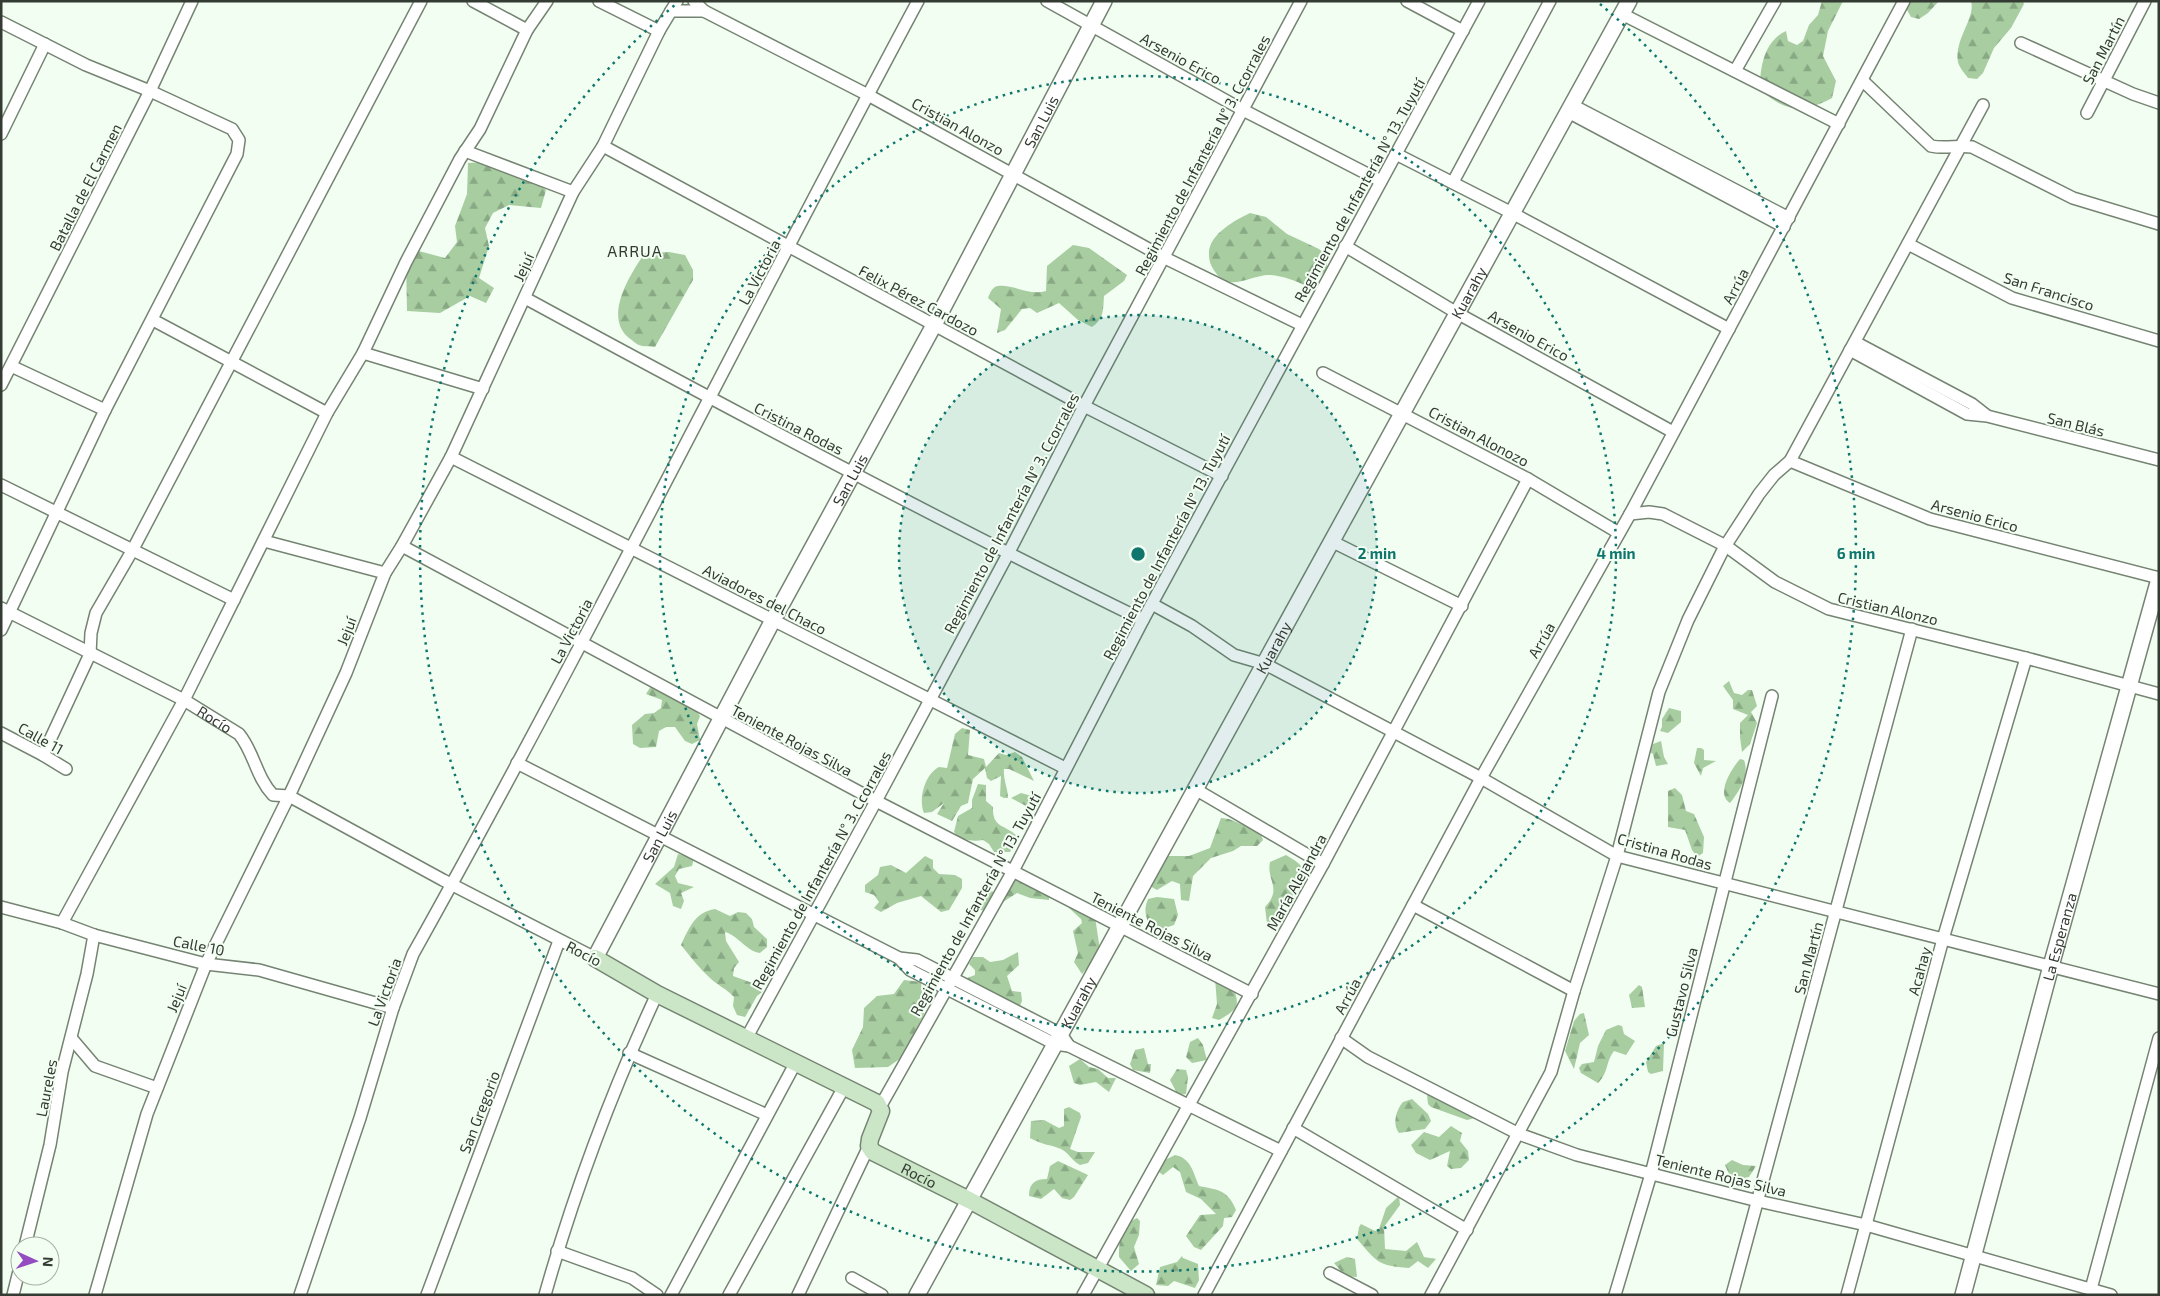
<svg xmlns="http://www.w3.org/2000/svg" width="2160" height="1296" font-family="'Exo 2',sans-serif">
	<defs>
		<pattern id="forest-firs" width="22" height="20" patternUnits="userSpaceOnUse" patternTransform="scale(1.25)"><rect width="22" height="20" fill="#a7cda1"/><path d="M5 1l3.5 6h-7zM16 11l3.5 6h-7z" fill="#89a884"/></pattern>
	</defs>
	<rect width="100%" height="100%" fill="#f3fef2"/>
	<g fill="url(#forest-firs)">
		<path d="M1822 1H1843L1828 31 1823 56 1836 81 1832 98C1803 114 1784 112 1760 89 1760 67 1764 41 1786 31L1788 41 1797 45 1803 41 1809 25 1818 15Z"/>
		<polygon points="1902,1 1939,1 1928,13 1919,19 1911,17"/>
		<path d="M1971 1H2023L2024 4 2011 28 1994 48 1983 73 1977 79 1968 78C1965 74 1959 67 1958 62 1954 39 1976 18 1971 1Z"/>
		<polygon points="484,162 532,178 546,190 541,208 509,205 493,213 485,228 489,246 479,278 494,288 486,303 470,296 440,313 407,311 406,262 415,250 445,258 457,242 455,226 467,194 468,163"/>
		<path d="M1250 213 1266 217 1287 234 1319 249 1327 256V270L1307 286C1295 281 1284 276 1270 275 1253 274 1229 293 1216 273 1210 265 1209 261 1209 252 1210 234 1235 220 1250 213Z"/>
		<path d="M1073 245 1089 248 1127 275 1124 281 1104 296C1103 310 1104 319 1092 327L1078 320 1059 303 1037 313 1030 308 1022 309 1005 330 997 333 1001 309 988 298C990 293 992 287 998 286 1013 284 1029 296 1046 291L1047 266Z"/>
		<path d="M669 252 685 255 693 270V280L655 347C650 346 643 347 639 345 636 344 632 340 629 338 603 317 630 274 645 253Z"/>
		<polygon points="1729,681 1734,693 1742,695 1748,690 1752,690 1757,706 1751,712 1757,723 1750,744 1742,752 1740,737 1740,723 1748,715 1733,709 1733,700 1723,686"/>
		<polygon points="651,686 668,690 687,706 695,709 700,716 697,724 700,740 692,744 685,741 675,727 666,727 659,731 656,747 640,748 633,744 632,725 645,714 654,713 661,708 662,700 646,694"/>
		<polygon points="1669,708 1681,711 1681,722 1668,733 1660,731 1662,727 1662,719"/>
		<path d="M962 728 970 730 968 755 984 759 986 767 999 753 1006 755 1015 752 1022 757 1034 781 1009 769H1004C1003 780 1008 788 1008 798H1004L1000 796 1001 776 991 781 987 778 985 768 973 779 968 803 961 806 952 821 937 814 944 803 932 812 924 813C918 799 925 774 939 767L947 768 955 734Z"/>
		<polygon points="1661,741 1664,757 1668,764 1656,766 1653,754 1650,752 1653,744"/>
		<polygon points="1697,748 1701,748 1704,750 1704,760 1716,761 1703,768 1701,776 1694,763"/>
		<path d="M1740 759 1744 760C1750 776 1739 791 1730 803 1715 794 1732 768 1740 759Z"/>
		<path d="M978 784 986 785V801L993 807C992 829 1006 824 1018 837L1010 852H994L989 844 983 840C973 842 960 840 954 832L958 816 972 808V800Z"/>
		<polygon points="1675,788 1682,795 1686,811 1694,814 1704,837 1703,853 1697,857 1692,850 1685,830 1668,827 1668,791"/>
		<polygon points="1021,793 1039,798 1033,805 1026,806 1011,798"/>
		<polygon points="1221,818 1229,819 1260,832 1263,840 1257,846 1241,846 1233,851 1211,858 1193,876 1189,901 1181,900 1180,884 1172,881 1157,890 1150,886 1159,873 1164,856 1189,856 1210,848"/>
		<polygon points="678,854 694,858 692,866 679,869 675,876 678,883 694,887 681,893 684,901 681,909 673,906 670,893 655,884 674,867"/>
		<path d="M1286 855C1297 862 1305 865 1306 879L1273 921 1267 924 1265 907C1283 888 1266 881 1270 862Z"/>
		<polygon points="925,856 933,860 933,868 939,874 955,875 962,879 962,888 949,910 941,912 921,896 897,903 881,912 874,908 879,902 874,895 865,892 865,885 878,875 880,867 891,865 906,873"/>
		<polygon points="1012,876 1049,891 1049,900 1030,898 1017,893 989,911 980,910 977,896 984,890 996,892"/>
		<path d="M1157 897 1174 899 1178 915 1174 925 1159 930 1151 929C1146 917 1143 911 1148 899Z"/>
		<polygon points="1074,902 1095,917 1100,950 1099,955 1082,974 1074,962 1078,953 1073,931 1082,923 1081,919 1069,908"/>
		<path d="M715 909 730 916 738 912 746 913 752 919 754 927 767 939V947L760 953C746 951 739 936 725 932L726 941 739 962 734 968 733 976 758 985 763 991 757 996 745 1017 737 1015 733 1006 734 997C727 989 717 985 710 978 699 968 690 956 681 945 689 928 695 912 715 909Z"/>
		<polygon points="1018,952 1019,965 1007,976 1012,991 1021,992 1022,1001 1019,1008 987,993 977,999 966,993 967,978 975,975 975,970 969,964 973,957 983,957 990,962 1003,960"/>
		<path d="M1215 978 1231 981C1239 1004 1242 1007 1219 1020L1212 1018 1217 1004Z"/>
		<polygon points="904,980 921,982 924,1014 901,1058 888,1067 855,1068 852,1050 863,1027 864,1008 877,996 894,994"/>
		<polygon points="1639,985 1642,987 1645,1007 1632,1008 1629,995"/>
		<polygon points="1584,1013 1589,1035 1580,1043 1574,1069 1565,1051 1574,1021 1580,1014"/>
		<path d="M1618 1025 1622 1026 1624 1034 1635 1041 1626 1055 1614 1051C1605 1063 1609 1072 1598 1083L1581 1073 1579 1068 1582 1064 1594 1062 1598 1046 1606 1030Z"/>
		<polygon points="1198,1038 1203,1045 1207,1060 1192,1063 1186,1057 1190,1042"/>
		<polygon points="1664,1043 1663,1071 1651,1074 1648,1072 1646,1062 1656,1046"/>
		<polygon points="1144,1048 1148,1064 1151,1064 1150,1073 1133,1070 1130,1064 1135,1050"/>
		<polygon points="1080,1059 1089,1067 1098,1069 1108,1078 1116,1078 1109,1092 1096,1082 1080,1085 1074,1083 1069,1066"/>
		<polygon points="1177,1069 1186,1070 1188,1077 1186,1094 1178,1095 1170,1080"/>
		<polygon points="1433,1087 1437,1087 1448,1104 1469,1103 1475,1110 1475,1118 1467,1120 1431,1107 1428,1104 1427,1095"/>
		<path d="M1412 1099 1428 1114 1431 1121 1425 1129 1399 1133C1392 1124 1396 1110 1403 1102Z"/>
		<path d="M1069 1107 1080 1113 1081 1117 1070 1149 1078 1152H1095L1088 1163 1080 1165C1072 1161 1068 1152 1061 1149 1052 1145 1042 1145 1030 1138L1031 1121 1044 1120 1059 1128 1064 1126V1109Z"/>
		<polygon points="1451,1126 1462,1133 1460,1141 1468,1151 1469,1160 1461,1168 1451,1169 1447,1166 1450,1151 1430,1160 1416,1153 1411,1145 1424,1132 1439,1137"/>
		<path d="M1175 1155C1191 1158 1193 1172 1199 1186 1219 1190 1228 1190 1236 1210L1232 1217 1224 1218 1223 1226 1201 1250 1194 1247 1186 1236 1200 1215 1216 1214 1201 1199 1186 1192 1180 1172 1173 1167 1163 1175 1159 1172V1163Z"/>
		<polygon points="1732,1160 1743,1165 1756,1166 1749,1177 1740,1179 1729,1174 1725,1165"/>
		<path d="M1058 1161 1088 1175 1074 1197 1070 1200 1062 1198 1054 1189 1041 1199 1029 1196C1029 1183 1035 1179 1047 1179L1050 1166Z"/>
		<path d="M1399 1196 1400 1205 1384 1227 1385 1249 1406 1251 1417 1242 1424 1257 1436 1259 1428 1268 1418 1261 1409 1268C1378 1266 1377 1262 1357 1239L1359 1227 1361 1224 1375 1231 1379 1229 1386 1208Z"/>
		<path d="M1137 1218 1140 1221 1139 1235 1134 1247 1139 1264 1131 1271 1119 1257C1119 1241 1120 1226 1137 1218Z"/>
		<polygon points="1182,1256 1183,1258 1198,1264 1199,1280 1195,1288 1174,1281 1168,1286 1156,1285 1160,1267 1177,1262"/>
		<polygon points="1347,1257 1355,1259 1357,1277 1345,1276 1334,1263"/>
	</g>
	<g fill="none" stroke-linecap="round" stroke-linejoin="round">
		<defs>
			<g id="minor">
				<polyline points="473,1 527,30 547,1"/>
				<polyline points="599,1 659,31"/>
				<polyline points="694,1 704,11 868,95 1165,258 1302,325"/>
				<polyline points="1047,1 1243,110 1381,181"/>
				<polyline points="1407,1 1463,31"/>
				<polyline points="671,11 704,11"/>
				<polyline points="1622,14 1839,124"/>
				<polyline points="1,22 86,65 150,91 232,129 239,140 237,154 105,410 11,366"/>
				<polyline points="2021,43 2133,94 2159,103"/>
				<polyline points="1735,71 1775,1"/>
				<path d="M1863 81 1931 146C1945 149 1958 145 1972 147L2073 198 2159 224"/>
				<polyline points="1572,105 1789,218"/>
				<polyline points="1568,112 1784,227"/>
				<polyline points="2087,113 2145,1"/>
				<polyline points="1,134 45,44"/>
				<polyline points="603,146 1084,406 1222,476"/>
				<polyline points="465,151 573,192"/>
				<polyline points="1396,154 1512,213 1729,329"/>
				<polyline points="1453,182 1550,1"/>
				<polyline points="1908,244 2012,298 2159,341"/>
				<polyline points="1345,246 1457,313 1673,432"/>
				<path d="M525 298C729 409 934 518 1143 620"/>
				<polyline points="153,320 327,413"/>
				<polyline points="1855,342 1972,404 1986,415"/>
				<polyline points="1850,350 1967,414 1987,416 2159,460"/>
				<polyline points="363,353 483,389"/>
				<polyline points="1323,373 1528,479 1619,533"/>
				<polyline points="1,385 150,91 192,1"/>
				<polyline points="451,457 1065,768"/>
				<polyline points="1790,461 1930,519 2159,578"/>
				<polyline points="1,485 234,600"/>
				<polyline points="1630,514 1649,512 1663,514 1726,546 1775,582 1829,609 2026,658 2159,694"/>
				<polyline points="264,541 385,573"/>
				<polyline points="1331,541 1462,606"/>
				<polyline points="402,546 876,801 1252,994"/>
				<polyline points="1152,604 1192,626 1234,655 1265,664 1481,778 1617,856 2159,994"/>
				<path id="s1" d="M1 608 184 700 239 734C254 752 256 777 273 795L289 796 443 880 595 958"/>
				<polyline points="1,630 105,410"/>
				<polyline points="1,733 43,755 66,769"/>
				<polyline points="43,755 90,654 91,633 96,613 132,551 421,1"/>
				<polyline points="517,763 899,958 917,960 1061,1034 1069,1046"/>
				<polyline points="1195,789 1323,864"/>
				<polyline points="1413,905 1574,991"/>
				<polyline points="1,907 62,923 94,935 206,964 259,970 393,1008"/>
				<polyline points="62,923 184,700 327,413 363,353 406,262 460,159 480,129 527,30"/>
				<polyline points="899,958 910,970 1055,1044 1069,1046 1281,1151"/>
				<polyline points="747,1037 876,801 1008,554 1084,406 1301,1"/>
				<polyline points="1341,1038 1368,1057 1519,1134 1577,1155 1758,1201 1866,1225 2111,1295"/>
				<polyline points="72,1039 95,1066 157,1088"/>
				<polyline points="629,1053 767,1115"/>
				<polyline points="880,1107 1013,871 1143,620 1479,1"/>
				<polyline points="1293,1128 1467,1230"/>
				<polyline points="25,1246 50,1145 62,1072 87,974 94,935"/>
				<polyline points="557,1251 632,1278 657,1295"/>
				<polyline points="1330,1273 1372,1295"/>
				<polyline points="852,1278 882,1295"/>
				<polyline points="2091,1289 2159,1038"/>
				<polyline points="13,1295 20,1267"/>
				<polyline points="95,1295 147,1114 206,964 289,796 346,673 385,573 402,546 451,457 573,192 603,146 659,31 677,1"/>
				<path d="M300 1295 360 1118 393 1008 413 954C588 641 748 318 918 1"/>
				<polyline points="427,1295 559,941"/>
				<path d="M545 1295C574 1192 612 1091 657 994"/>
				<polyline points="671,1295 796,1062"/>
				<polyline points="729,1295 844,1087"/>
				<polyline points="798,1295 869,1146"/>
				<polyline points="1083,1295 1323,864 1528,479"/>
				<polyline points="1204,1295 1481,778 1630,514 1904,1"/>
				<polyline points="1431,1295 1551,1072 1574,991 1617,856 1659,692 1688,620 1724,548 1759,494 1774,475 1790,461 1983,105"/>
				<polyline points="1615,1295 1651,1174 1772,696"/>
				<polyline points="1732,1295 1912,629"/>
				<polyline points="1847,1295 1943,939 2026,658"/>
			</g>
			<g id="tertiary">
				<path id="s2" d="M595 958 773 620 934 325 1104 1"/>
				<path id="s3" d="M917 1295 1629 1"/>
				<path id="s4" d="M1963 1295 2051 966 2159 579"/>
			</g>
			<g id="secondary">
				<path id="s5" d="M595 958 657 994 877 1103 881 1111 870 1139 869 1146 873 1152 969 1200 1146 1295"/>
			</g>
		</defs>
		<use href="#minor" stroke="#758472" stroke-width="14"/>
		<use href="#tertiary" stroke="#758472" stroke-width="18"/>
		<use href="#secondary" stroke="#758472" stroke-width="19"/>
		<use href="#minor" stroke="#fff" stroke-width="11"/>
		<use href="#tertiary" stroke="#fff" stroke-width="15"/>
		<use href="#secondary" stroke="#cae6c6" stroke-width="16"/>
	</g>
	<circle cx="1138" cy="554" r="239" fill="#0f766e" fill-opacity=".12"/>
	<g fill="none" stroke="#0f766e" stroke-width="2.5" stroke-dasharray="2.5 5">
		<circle cx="1138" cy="554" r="239"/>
		<circle cx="1138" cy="554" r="478"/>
		<path d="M1600 4A718 718 0 1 1 676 4"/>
	</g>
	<g text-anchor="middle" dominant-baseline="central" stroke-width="4" stroke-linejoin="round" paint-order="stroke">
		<g font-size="15" fill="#343b33" stroke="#f3fef2">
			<text transform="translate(2103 50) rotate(-63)">San Martín</text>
			<text transform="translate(1181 58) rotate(29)">Arsenio Erico</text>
			<text stroke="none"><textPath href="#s2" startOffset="948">San Luis</textPath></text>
			<text transform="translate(958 126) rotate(29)">Cristian Alonzo</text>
			<text transform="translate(1202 155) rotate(-62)">Regimiento de Infantería N° 3. Ccorrales</text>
			<text transform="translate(85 187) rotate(-63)">Batalla de El Carmen</text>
			<text transform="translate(1359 190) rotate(-61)">Regimiento de Infantería N° 13. Tuyutí</text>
			<text transform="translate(523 267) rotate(-66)">Jejuí</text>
			<text transform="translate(759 272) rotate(-62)">La Victoria</text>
			<text transform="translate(1735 286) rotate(-62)">Arrúa</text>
			<text transform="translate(2049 291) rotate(18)">San Francisco</text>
			<text stroke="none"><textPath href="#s3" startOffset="1144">Kuarahy</textPath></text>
			<text transform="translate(919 300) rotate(28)">Felix Pérez Cardozo</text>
			<text transform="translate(1529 335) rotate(29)">Arsenio Erico</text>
			<text transform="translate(2076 424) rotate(14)">San Blás</text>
			<text transform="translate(799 428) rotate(27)">Cristina Rodas</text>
			<text transform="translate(1479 436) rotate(28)">Cristian Alonozo</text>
			<text stroke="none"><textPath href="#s2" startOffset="542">San Luis</textPath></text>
			<text transform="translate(1011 513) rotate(-62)">Regimiento de Infantería N° 3. Ccorrales</text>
			<text transform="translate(1975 515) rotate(15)">Arsenio Erico</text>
			<text transform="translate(1166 547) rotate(-62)">Regimiento de Infantería N° 13. Tuyutí</text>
			<text transform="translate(765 599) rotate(27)">Aviadores del Chaco</text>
			<text transform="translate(1888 608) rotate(13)">Cristian Alonzo</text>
			<text transform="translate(346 631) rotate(-69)">Jejuí</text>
			<text transform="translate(571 631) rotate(-62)">La Victoria</text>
			<text transform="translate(1541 640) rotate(-60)">Arrúa</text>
			<text stroke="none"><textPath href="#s3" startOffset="739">Kuarahy</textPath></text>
			<text stroke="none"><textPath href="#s1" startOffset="241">Rocío</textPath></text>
			<text transform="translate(41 738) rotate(29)">Calle 11</text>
			<text transform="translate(792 740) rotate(28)">Teniente Rojas Silva</text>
			<text stroke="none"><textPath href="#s2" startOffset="138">San Luis</textPath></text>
			<text transform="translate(1665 851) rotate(16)">Cristina Rodas</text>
			<text transform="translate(821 870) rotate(-61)">Regimiento de Infantería N° 3. Ccorrales</text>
			<text transform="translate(1296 882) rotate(-61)">María Alejandra</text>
			<text transform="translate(975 904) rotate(-61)">Regimiento de Infantería N° 13. Tuyutí</text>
			<text transform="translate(1152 926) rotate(27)">Teniente Rojas Silva</text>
			<text stroke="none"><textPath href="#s4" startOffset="371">La Esperanza</textPath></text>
			<text transform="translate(199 945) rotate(11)">Calle 10</text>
			<text transform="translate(584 953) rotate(27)">Rocío</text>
			<text transform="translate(1808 958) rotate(-75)">San Martín</text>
			<text transform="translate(1919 971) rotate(-75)">Acahay</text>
			<text transform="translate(384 992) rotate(-70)">La Victoria</text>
			<text transform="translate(1681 992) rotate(-76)">Gustavo Silva</text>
			<text transform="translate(1347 996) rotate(-62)">Arrúa</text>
			<text transform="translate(176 998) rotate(-68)">Jejuí</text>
			<text stroke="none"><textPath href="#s3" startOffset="334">Kuarahy</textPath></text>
			<text transform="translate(46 1088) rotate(-79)">Laureles</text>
			<text transform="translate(479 1112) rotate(-69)">San Gregorio</text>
			<text stroke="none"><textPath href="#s5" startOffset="422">Rocío</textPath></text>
			<text transform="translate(1721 1175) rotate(14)">Teniente Rojas Silva</text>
		</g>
		<g font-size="16" letter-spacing="1" fill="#343b33" stroke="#f3fef2">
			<text x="635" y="250">ARRUA</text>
		</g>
	</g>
	<circle cx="1138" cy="554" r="8" fill="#0f766e" stroke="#f3fef2" stroke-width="2.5"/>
	<g font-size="15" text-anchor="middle" font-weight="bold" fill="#0f766e" stroke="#f3fef2" stroke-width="4" stroke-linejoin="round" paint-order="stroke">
		<text x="1377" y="559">2 min</text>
		<text x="1616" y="559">4 min</text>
		<text x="1856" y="559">6 min</text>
	</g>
	<rect width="2160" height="1296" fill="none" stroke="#343b33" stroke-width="5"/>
	<g transform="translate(35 1261) rotate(93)"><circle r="24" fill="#f3fef2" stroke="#a7b0a6"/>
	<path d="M0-4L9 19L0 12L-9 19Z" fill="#934dc1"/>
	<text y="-8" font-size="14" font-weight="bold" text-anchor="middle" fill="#343b33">N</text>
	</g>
</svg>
